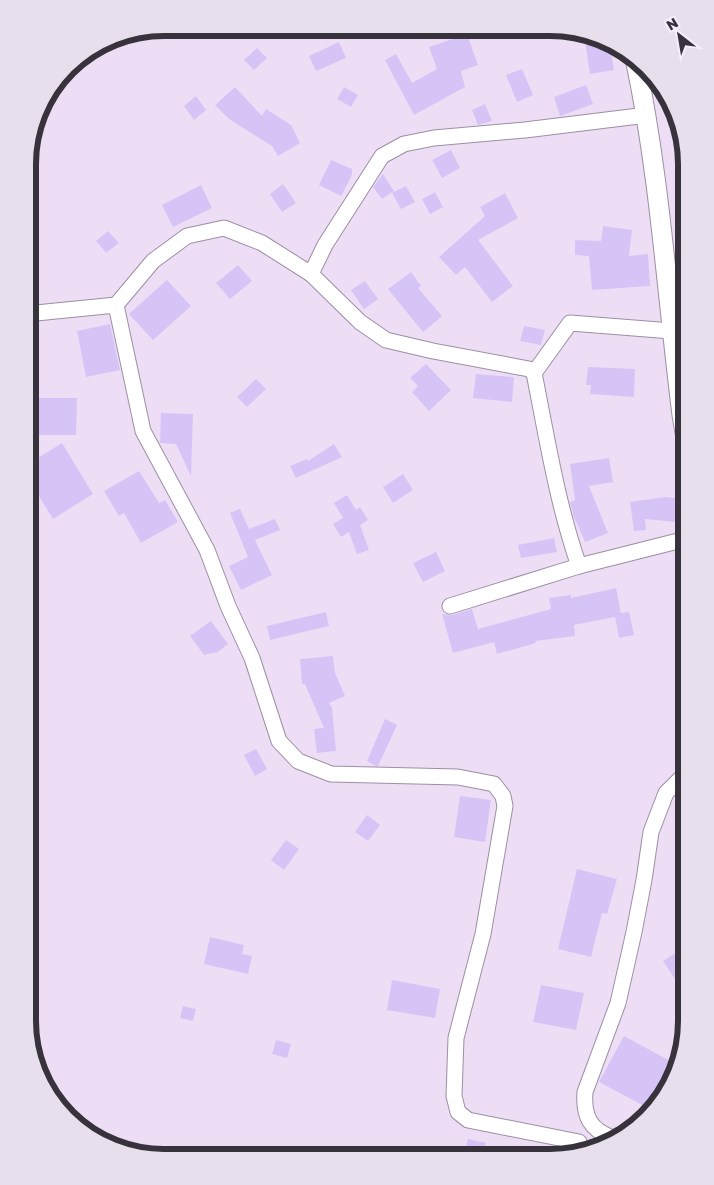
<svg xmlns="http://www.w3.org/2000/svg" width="714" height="1185" font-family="'Golos Text',sans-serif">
	<rect width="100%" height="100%" fill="#eddef6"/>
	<g fill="#d7c4f6">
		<polygon points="467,34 478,65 461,71 465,87 414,115 385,60 396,54 412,83 437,69 429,47"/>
		<polygon points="584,34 610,46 614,70 590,74"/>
		<polygon points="339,42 346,58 316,71 309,56"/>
		<polygon points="257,48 267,58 254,70 244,60"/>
		<polygon points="522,69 533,95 517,102 506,75"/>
		<polygon points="586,85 593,104 560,116 554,97"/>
		<polygon points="235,87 262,116 266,109 291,125 300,143 278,156 272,146 229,119 215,105"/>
		<polygon points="344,87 358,95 351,107 337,99"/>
		<polygon points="196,96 206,110 194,120 184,106"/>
		<polygon points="485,104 492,121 478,125 472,110"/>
		<polygon points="451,150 460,168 442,178 432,160"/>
		<polygon points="331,160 352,169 352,175 341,196 319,185"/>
		<polygon points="383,174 394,191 382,199 373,187"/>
		<polygon points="283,184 296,203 282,212 270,194"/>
		<polygon points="201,185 212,208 173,227 162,205"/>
		<polygon points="406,186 415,202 401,209 392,193"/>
		<polygon points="435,192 443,207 430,214 422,199"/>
		<polygon points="505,193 518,218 478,240 513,286 492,302 465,267 456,275 439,257 485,216 480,207"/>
		<polygon points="603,226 632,230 629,256 648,254 650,286 592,290 589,256 575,255 575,240 601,241"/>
		<polygon points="108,231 119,243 106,253 96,241"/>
		<polygon points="238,265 252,281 230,299 216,283"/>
		<polygon points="411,272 421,286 418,288 442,316 423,332 388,289"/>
		<polygon points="167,280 191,306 153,340 129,314"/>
		<polygon points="365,281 378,299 364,309 351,290"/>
		<polygon points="110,324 120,370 86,377 77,331"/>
		<polygon points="524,326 545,330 541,345 520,341"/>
		<polygon points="426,364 451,390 429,411 412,392 418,386 410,378"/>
		<polygon points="588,367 635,369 634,397 590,394 591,385 586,385"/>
		<polygon points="476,374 514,377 512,402 473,398"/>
		<polygon points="256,379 266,389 247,407 237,397"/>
		<polygon points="35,398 77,398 76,435 35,435"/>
		<polygon points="161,413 193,414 191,476 176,444 160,443"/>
		<polygon points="62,443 93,494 53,519 28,478 28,464"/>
		<polygon points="334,444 342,457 296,478 290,466 307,459 308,461"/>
		<polygon points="609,458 613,482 589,486 608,533 585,542 576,521 575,521 570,502 575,500 570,464"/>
		<polygon points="139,471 159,503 165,500 178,522 141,543 124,513 119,516 104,491"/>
		<polygon points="403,474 413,490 393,503 383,487"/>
		<polygon points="347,495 356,510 360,507 368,520 360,525 369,550 357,554 349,532 341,537 333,524 343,518 334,503"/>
		<polygon points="665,497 686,499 686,523 645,519 646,530 634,531 630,502"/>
		<polygon points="240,509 249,529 275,519 280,530 255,540 272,575 241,590 229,566 248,557 230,513"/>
		<polygon points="554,538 557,552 521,558 518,545"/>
		<polygon points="436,552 445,571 423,582 413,563"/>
		<polygon points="616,588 621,613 629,612 634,635 619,638 615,617 574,625 575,636 535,641 536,643 497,654 494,642 453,653 442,614 452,615 472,609 478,629 551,609 549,598 571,595 571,598"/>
		<polygon points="326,612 329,626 270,640 267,626"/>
		<polygon points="211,621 228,644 218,652 204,655 190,636"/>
		<polygon points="333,656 335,673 345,696 329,703 332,708 336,751 317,753 314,729 324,728 305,684 302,684 300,659"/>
		<polygon points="385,719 397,725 378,766 376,766 367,761"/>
		<polygon points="256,749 267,769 255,776 244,755"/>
		<polygon points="460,796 491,800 485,842 454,837"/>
		<polygon points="367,815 380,825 368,841 355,832"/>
		<polygon points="286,840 299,849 284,870 271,860"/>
		<polygon points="577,869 617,879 607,914 602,913 591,957 558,949"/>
		<polygon points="210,937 244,945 242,954 252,956 248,974 204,964"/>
		<polygon points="686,946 686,972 675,979 663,961"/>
		<polygon points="392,980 440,989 435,1018 387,1010"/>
		<polygon points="541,985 584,993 576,1030 533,1022"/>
		<polygon points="183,1006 196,1009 193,1021 180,1018"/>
		<polygon points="624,1036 672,1062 646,1107 599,1082"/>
		<polygon points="276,1040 291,1044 287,1058 272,1054"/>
		<polygon points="468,1139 486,1143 482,1157 463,1157"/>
	</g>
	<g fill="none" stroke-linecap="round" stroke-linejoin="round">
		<defs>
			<g id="minor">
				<polyline points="311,274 262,243 224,228 187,236 153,261 116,305 143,431 207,550 228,606 252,658 279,741 298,761 331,774 458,777 494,784 503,796 505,806 483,934 456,1038 454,1096 458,1112 468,1120 579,1142"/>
				<polyline points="28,312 36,313 116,305"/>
				<polyline points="534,373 570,323 672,331"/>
				<path d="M579 566C557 503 547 438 534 373L529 369 433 351 386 340 360 322 311 274 325 245 382 156 404 144 434 138 525 130 647 115"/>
				<polyline points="450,606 579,566 686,539"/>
				<path d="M613 1138C590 1130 583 1116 585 1092L618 1003 634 932 644 880 651 832 666 793 686 773"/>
			</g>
			<path id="tertiary" d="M635 58C660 176 667 296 682 415L686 438"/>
		</defs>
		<use href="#minor" stroke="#9c8fa4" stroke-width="17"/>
		<use href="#tertiary" stroke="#9c8fa4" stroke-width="21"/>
		<use href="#minor" stroke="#fff" stroke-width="15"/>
		<use href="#tertiary" stroke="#fff" stroke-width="19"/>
	</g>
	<path d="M0 0H714V1185H0ZM164 36H550A128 128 0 0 1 678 164V1021A128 128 0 0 1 550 1149H164A128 128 0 0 1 36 1021V164A128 128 0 0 1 164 36Z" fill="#e8dfed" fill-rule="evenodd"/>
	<path fill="none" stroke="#37323b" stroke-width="6" d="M164 36H550A128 128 0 0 1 678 164V1021A128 128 0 0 1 550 1149H164A128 128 0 0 1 36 1021V164A128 128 0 0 1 164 36Z"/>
	<g transform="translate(679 35) rotate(329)" stroke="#f7eefc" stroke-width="4" paint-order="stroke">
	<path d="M0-4L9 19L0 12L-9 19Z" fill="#37323b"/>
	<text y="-8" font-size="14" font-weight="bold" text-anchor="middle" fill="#37323b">N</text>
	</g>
</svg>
